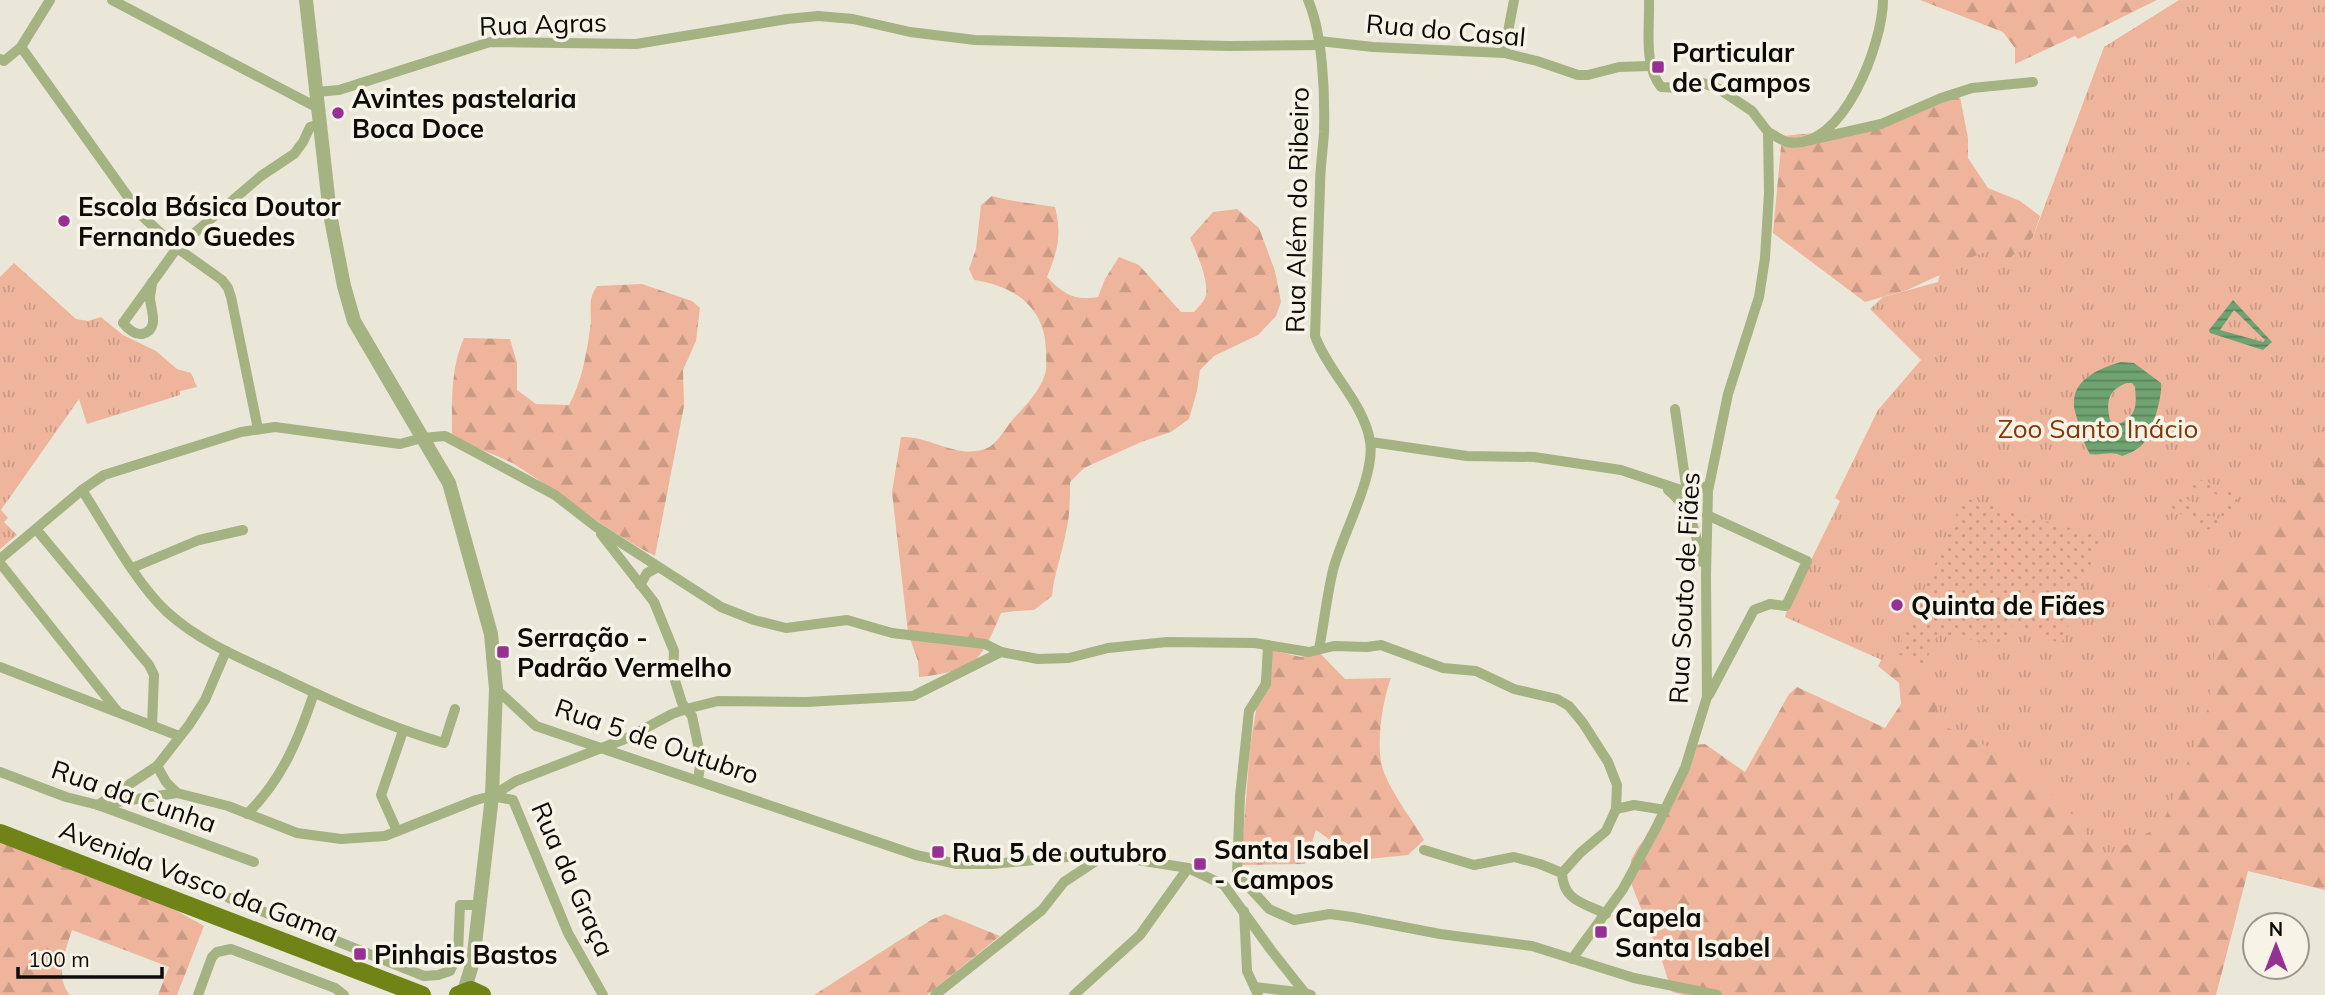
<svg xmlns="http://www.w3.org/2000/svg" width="2325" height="995" font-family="Mulish,sans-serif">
	<defs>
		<pattern id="forest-firs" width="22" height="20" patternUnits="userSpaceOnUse" patternTransform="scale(1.75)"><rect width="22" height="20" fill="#eeb59c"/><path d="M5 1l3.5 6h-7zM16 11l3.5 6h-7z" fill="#cb9a85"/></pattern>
		<pattern id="park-tufts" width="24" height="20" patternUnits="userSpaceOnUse" patternTransform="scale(1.75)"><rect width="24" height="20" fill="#eeb59c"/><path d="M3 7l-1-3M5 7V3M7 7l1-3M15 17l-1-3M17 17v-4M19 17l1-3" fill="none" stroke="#cb9a85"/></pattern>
		<pattern id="garden-dots" width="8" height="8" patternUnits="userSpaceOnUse" patternTransform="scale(1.75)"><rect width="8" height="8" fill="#eeb59c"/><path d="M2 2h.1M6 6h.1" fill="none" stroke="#cb9a85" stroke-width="1.8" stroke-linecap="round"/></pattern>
		<pattern id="water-rules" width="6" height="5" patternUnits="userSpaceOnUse" patternTransform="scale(1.75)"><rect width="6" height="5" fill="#6fa371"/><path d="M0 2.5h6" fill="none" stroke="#5a835b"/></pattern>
	</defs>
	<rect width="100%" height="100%" fill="#eae7d9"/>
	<g fill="url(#forest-firs)">
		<polygon points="1920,0 2157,0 2078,39 2075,36 2015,64 2015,48 2003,32"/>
		<polygon points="1946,94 1960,97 1968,138 1968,158 1988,188 2020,201 2040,216 2019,279 1973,260 1907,290 1865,302 1773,233 1782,136 1880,127"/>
		<path d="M992 196C1012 202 1034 203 1055 207 1062 235 1058 250 1047 277 1064 294 1073 301 1098 297L1105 279 1119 257 1139 265 1181 312H1194C1197 308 1203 303 1205 298 1211 284 1196 252 1190 238L1213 212 1237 209 1259 228 1275 271 1281 302 1276 316 1258 335 1214 356 1200 370 1197 391 1189 419 1171 432 1141 442 1084 468 1070 482C1070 499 1070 515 1066 532 1062 554 1054 574 1052 596L1034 610 1015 611 1001 613C996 626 984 654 973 662 958 672 937 675 919 677L918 661 908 633 892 492 901 437C928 435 957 459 985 449 997 445 1006 427 1014 418 1026 405 1040 391 1045 374 1047 368 1046 359 1046 352 1046 309 1016 286 974 280L969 269 976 249 981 205Z"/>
		<path d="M642 284 692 301 700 308 696 341 683 370 684 406 655 556C606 531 564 495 517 466 497 454 473 448 452 438 452 404 450 369 464 338L510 339 517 363V390L536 404 569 405C582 381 586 356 590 329 593 311 586 302 597 286Z"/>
		<polygon points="2325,449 2325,890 2248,871 2216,995 1684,995 1672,992 1663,964 1629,878 1631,860 1638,847 1649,835 1693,745 1705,744 1745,772 1789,694 1797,687 1885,728 1901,704 1899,683 1878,666 1895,634"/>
		<path d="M1266 649 1301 657 1318 651 1345 679 1391 678C1382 702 1374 751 1385 775 1395 798 1411 818 1424 840L1408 855 1359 860 1316 830 1305 864 1241 865 1250 747Z"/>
		<path d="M0 842 170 907 204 926 177 995H158L169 967 72 930C66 949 54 977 70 995H0Z"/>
		<polygon points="945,914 1000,936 927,995 814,995 931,920"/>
	</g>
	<g fill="url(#park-tufts)">
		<polygon points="2179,0 2325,0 2325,449 2235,558 2208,584 2216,639 2208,708 2196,741 2162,825 2099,860 2080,822 2047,791 2005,755 1931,720 1947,689 1785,617 1788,607 1840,501 1835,498 1878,410 1921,360 1870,309 1883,297 1938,282 1941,269 1993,249 2008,260 2033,237 2104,47"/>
		<polygon points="14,263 76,319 88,321 101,317 123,335 156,351 177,369 191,373 197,387 180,391 180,395 87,424 79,399 1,510 8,518 4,522 17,535 0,549 0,277"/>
	</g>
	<g fill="url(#garden-dots)">
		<path d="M2193 477 2239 494C2237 508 2226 533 2207 529 2195 526 2182 514 2172 508L2171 504 2176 492 2191 502 2190 506 2219 519 2228 500 2199 486 2198 489 2192 487 2190 490 2188 489 2187 485 2190 478Z"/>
		<polygon points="1964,498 2101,537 2061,644 2013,622 2005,644 1937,635 1924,666 1896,653"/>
	</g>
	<g fill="url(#water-rules)" fill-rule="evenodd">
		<path d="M2233 300 2272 342 2263 350 2210 333 2209 330ZM2234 310 2265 340 2263 342 2220 330Z"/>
		<path d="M2121 362 2134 363 2161 383C2163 396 2151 436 2142 445 2137 450 2128 454 2122 456 2112 450 2101 456 2090 454 2084 444 2081 434 2078 423 2077 416 2073 409 2074 402 2074 378 2103 367 2121 362ZM2127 383H2132L2135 387C2136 400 2138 412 2126 420 2119 425 2116 425 2110 420 2106 401 2108 390 2127 383Z"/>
	</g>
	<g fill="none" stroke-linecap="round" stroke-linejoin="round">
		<g stroke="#a5b281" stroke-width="10">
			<polyline points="112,0 318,108"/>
			<path d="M1308 0C1323 34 1325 95 1324 132 1323 150 1320 168 1320 186 1318 236 1317 286 1315 336 1328 372 1364 403 1370 441 1376 475 1342 535 1333 570 1327 595 1324 623 1319 649"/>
			<polyline points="1319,41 1373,47 1504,53 1537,61 1578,75 1588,75 1619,67 1650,66"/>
			<polyline points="21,47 141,215 177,248 222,280 228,288 231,297 258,429"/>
			<polyline points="1504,53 1514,0"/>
			<polyline points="0,59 4,61 21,47 50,0"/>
			<polyline points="316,92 339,90 490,42 636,44 787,19 818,16 853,19 910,32 975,40 1230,46 1320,45"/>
			<path d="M1768 132C1774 135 1781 140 1787 142 1843 153 1883 42 1883 0"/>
			<polyline points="1806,141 1881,124 1941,98 1972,88 2033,82"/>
			<path d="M152 282C152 287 150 294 150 299 151 310 160 330 142 334 134 335 128 329 123 323L177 248 261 176 294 154 303 142 310 127 320 124"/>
			<polyline points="1675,409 1687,492"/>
			<polyline points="1371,442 1467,456 1534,457 1621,470 1687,492 1695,491 1709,485"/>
			<path d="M82 490C106 527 135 582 167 612 199 641 238 657 277 675 331 701 386 726 444 743L455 709"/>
			<path d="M1668 490C1692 509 1696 534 1702 562"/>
			<polyline points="1707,515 1807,561 1786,606 1770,604 1754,610 1709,695"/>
			<polyline points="36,529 149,665 154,675 152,726"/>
			<polyline points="601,534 654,602 674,651 673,674 682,703 692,716 701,759 698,780"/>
			<path d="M0 559 82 490 104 475 241 432 275 427 400 444 422 438 445 436 555 495 595 526 721 607 754 620 786 628 847 620 892 633 985 644 1001 652 1038 659 1069 658 1108 648 1167 642 1255 643 1309 652 1334 646 1367 647 1381 645 1443 668 1476 671 1514 689 1557 699 1569 706 1583 723 1608 762 1617 785 1616 809 1606 831 1580 853 1562 873C1563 901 1584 903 1606 914"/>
			<polyline points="0,563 118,712"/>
			<polyline points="132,568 199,540 243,530"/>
			<polyline points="640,585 647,573 658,567"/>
			<polyline points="0,667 179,736"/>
			<polyline points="496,689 536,726 916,855 957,864 992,864 1100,854 1188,868 1224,885 1271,950 1305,993 1311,995"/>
			<polyline points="157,766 166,782 177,793 228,806 297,833 341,839 385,836 476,800 492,796 513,800 568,933 603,995"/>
			<polyline points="0,772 66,797 98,805 254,862"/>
			<polyline points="492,796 516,781 625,739 672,714 686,709 718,701 806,702 913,696 1001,652"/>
			<polyline points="104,804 177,793"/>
			<polyline points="98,805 157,766 189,725 205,700 226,651"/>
			<polyline points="1616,809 1634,805 1665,810"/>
			<path d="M247 814C282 780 299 738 314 693"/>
			<polyline points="397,831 381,795 403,731"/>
			<polyline points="1424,850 1474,865 1514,857 1540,864 1562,873"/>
			<polyline points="1237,874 1269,909 1294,920 1330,914 1352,917 1440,934 1532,946 1634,978 1717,995"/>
			<polyline points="1237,874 1240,796 1249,711 1266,684 1268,645"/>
			<polyline points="229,898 424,976 438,975 450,971 458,954 460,905 480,905"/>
			<polyline points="1244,911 1247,971 1258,995"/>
			<path d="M1572 959 1623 889 1656 828 1685 768 1707 697 1706 575 1708 491 1728 394 1759 297 1765 258 1769 193 1768 132 1752 111 1719 89 1703 83 1679 88 1661 87C1643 64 1650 28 1649 0"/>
			<polyline points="1255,987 1305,993"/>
			<polyline points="198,995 212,957 217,952 231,949 335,988 344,995"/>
			<polyline points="935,995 1042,910 1064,882 1105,855"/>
			<polyline points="1074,995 1140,935 1188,868"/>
		</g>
		<polyline stroke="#a5b281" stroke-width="14" points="306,0 330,214 344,286 354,321 449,483 491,634 496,689 492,796 473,962 464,991"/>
		<g stroke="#6f8317" stroke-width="18">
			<polyline points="0,833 422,995"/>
			<polyline points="458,995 471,990 482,995"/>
		</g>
	</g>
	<g fill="#973094" stroke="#f7f4e7" stroke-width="2.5">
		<rect x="1651" y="60" width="14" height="14" rx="3.5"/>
		<circle cx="338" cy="113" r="7"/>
		<circle cx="64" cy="221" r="7"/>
		<circle cx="1897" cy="605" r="7"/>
		<rect x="496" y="645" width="14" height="14" rx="3.5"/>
		<rect x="931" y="845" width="14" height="14" rx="3.5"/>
		<rect x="1193" y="857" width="14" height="14" rx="3.5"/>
		<rect x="1594" y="925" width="14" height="14" rx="3.5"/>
		<rect x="353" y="947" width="14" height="14" rx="3.5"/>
	</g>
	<g text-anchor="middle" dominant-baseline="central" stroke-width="7" stroke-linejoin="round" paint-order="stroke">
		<g font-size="26" fill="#0c0b07" stroke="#f7f4e7">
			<text transform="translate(543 24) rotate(-2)">Rua Agras</text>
			<text transform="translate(1446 30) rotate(5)">Rua do Casal</text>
			<text transform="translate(1297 210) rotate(-89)">Rua Além do Ribeiro</text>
			<text transform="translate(1684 588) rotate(-87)">Rua Souto de Fiães</text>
			<text transform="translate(657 741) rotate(19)">Rua 5 de Outubro</text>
			<text transform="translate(134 796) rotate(19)">Rua da Cunha</text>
			<text transform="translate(573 879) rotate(66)">Rua da Graça</text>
			<text transform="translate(199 881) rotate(21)">Avenida Vasco da Gama</text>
		</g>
		<g font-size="26" font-weight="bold" fill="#0c0b07" stroke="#f7f4e7" text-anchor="start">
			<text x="1672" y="52">Particular<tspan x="1672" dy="30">de Campos</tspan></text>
			<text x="352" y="98">Avintes pastelaria<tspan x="352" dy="30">Boca Doce</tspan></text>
			<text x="78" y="206">Escola Básica Doutor<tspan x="78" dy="30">Fernando Guedes</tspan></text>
			<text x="1911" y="605">Quinta de Fiães</text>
			<text x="517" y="637">Serração -<tspan x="517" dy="30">Padrão Vermelho</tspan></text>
			<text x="1214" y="849">Santa Isabel<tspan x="1214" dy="30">- Campos</tspan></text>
			<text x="952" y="852">Rua 5 de outubro</text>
			<text x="1615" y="917">Capela<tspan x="1615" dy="30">Santa Isabel</tspan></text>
			<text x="374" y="954">Pinhais Bastos</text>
		</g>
		<g font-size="26" fill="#863707" stroke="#f7f4e7">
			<text x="2098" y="428">Zoo Santo Inácio</text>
		</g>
	</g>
	<g transform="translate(2276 946)"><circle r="33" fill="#f7f4e7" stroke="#99978d" stroke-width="2"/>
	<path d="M0-5L12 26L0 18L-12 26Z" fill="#973094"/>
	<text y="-10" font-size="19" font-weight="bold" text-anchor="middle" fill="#0c0b07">N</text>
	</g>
	<path d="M18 967v10h144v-10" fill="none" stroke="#0c0b07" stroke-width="3.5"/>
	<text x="28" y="967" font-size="21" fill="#0c0b07" stroke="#f7f4e7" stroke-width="5" paint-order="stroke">100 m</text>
</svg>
